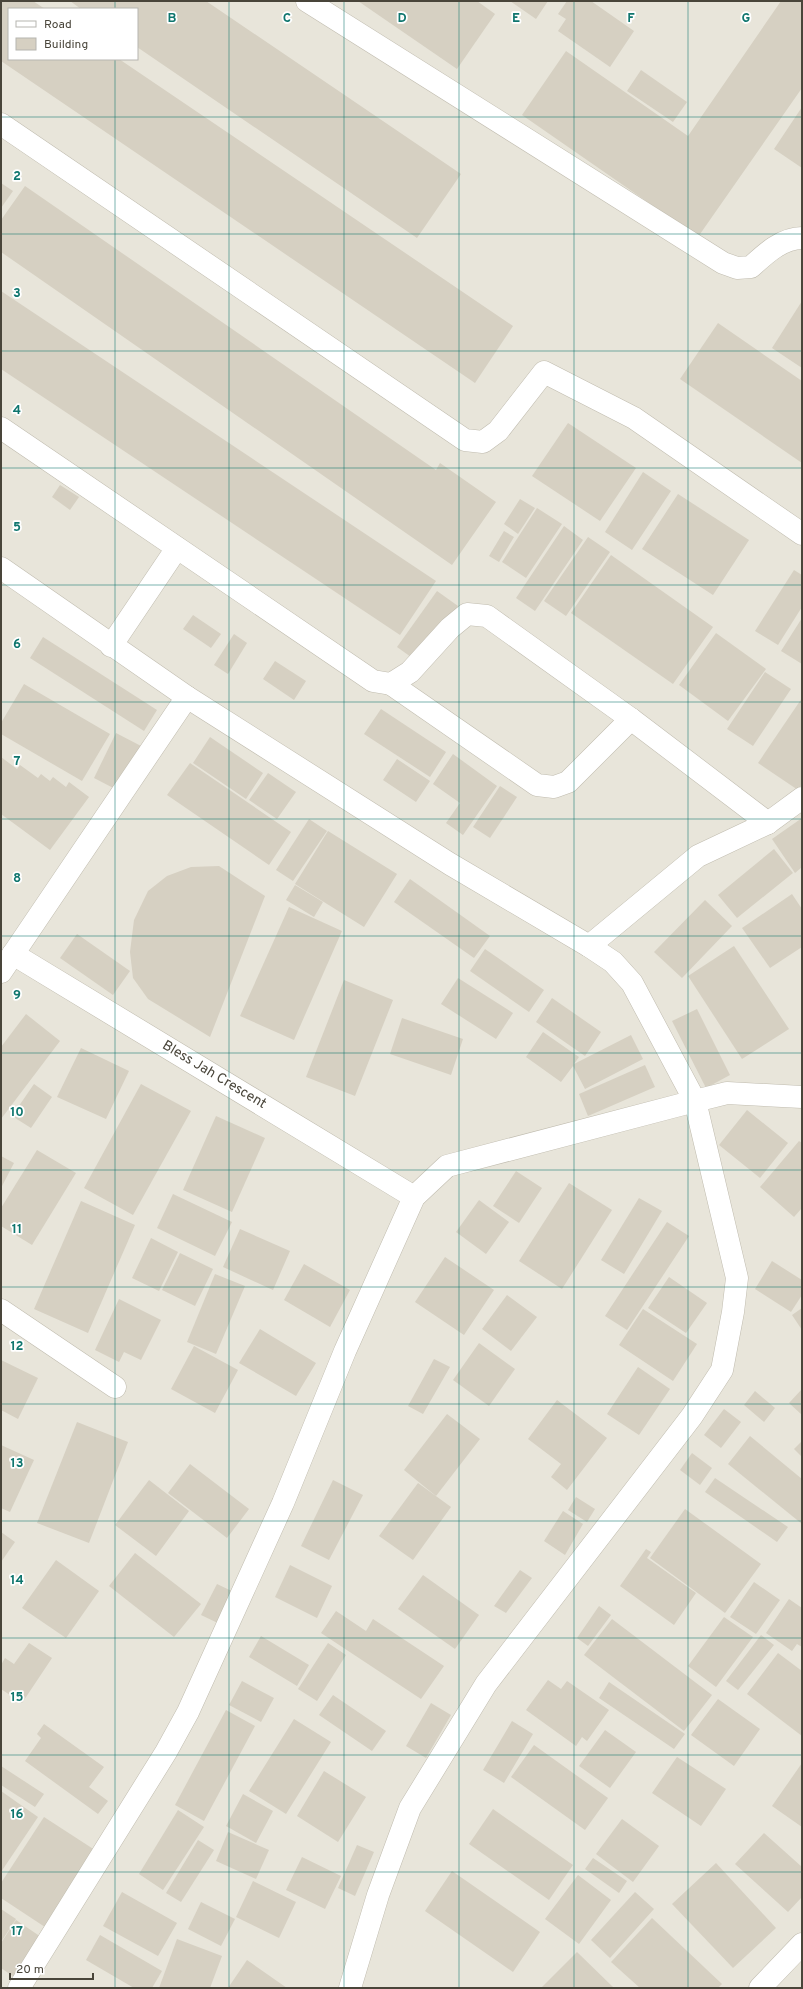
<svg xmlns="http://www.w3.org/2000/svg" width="803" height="1989" font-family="Overpass,sans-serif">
	<rect width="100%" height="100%" fill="#f5f3ec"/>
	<path fill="#e8e5da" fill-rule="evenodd" d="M1 1H802V1988H1ZM9 9H137V59H9Z"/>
	<g fill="#d6d0c2">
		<polygon points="1,1 33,1 45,9 9,9 9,59 119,59 513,326 475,383 1,61"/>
		<polygon points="70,1 206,1 461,174 417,238 137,47 137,9 81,9"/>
		<polygon points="358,1 477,1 495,14 457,69"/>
		<polygon points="510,1 548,1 536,19"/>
		<polygon points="567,1 577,2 591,1 634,31 610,67 558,31 566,19 558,14"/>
		<polygon points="781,1 802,1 802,88 698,237 522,115 566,51 688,136"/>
		<polygon points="641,70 687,102 673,122 627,91"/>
		<polygon points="802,107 802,168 774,149"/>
		<polygon points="1,183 13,191 1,208"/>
		<polygon points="25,186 436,470 440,463 496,502 452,565 1,252 1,220"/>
		<polygon points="1,291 436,581 400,635 1,369"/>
		<polygon points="802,301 802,368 772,348"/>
		<polygon points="718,323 802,381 802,463 680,379"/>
		<polygon points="568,423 636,468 600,521 532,476"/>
		<polygon points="643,472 671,491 632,550 605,532"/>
		<polygon points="60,485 79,497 70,510 52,497"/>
		<polygon points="678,494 749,540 713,595 642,549"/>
		<polygon points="520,499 535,508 518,534 504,524"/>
		<polygon points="537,508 562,524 526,578 502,562"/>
		<polygon points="564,526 583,540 535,611 516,598"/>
		<polygon points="504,531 514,537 499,562 489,556"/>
		<polygon points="588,537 610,552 566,616 544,601"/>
		<polygon points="611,555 713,627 673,684 571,613"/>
		<polygon points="794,570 802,575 802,607 778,645 755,631"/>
		<polygon points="437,591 458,606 418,662 397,647"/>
		<polygon points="193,615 221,634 211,648 183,629"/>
		<polygon points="802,618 802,664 781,651"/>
		<polygon points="716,633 766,669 728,721 679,685"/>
		<polygon points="234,634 247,643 228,674 214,665"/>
		<polygon points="43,637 157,710 144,731 30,658"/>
		<polygon points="275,661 306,681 294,700 263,679"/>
		<polygon points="765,672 791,689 753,746 727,729"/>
		<polygon points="24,684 110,734 82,781 1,734 1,723"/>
		<polygon points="802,698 802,784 798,790 758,763"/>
		<polygon points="381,709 446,752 430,777 364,734"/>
		<polygon points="116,733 143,747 121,792 94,778"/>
		<polygon points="210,737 263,773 246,799 193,763"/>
		<polygon points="453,754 497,786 463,835 446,823 460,803 433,784"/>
		<polygon points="1,757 17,769 20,765 38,778 41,774 50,781 53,777 66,787 69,782 89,797 50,850 1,814"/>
		<polygon points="397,759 430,781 416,802 383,780"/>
		<polygon points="190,763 291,832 269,865 167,795"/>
		<polygon points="268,773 296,792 277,819 249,800"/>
		<polygon points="500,786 517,797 490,838 473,827"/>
		<polygon points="802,818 802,867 795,873 772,839"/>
		<polygon points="309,819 327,831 293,881 276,870"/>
		<polygon points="328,831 397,874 364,927 295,884"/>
		<polygon points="774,849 793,873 737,918 718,895"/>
		<polygon points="219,866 265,896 210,1037 148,999 133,978 130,952 134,920 148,891 167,876 191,867"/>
		<polygon points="410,879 490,936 474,958 394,902"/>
		<polygon points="295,885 323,902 314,917 286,900"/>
		<polygon points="792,894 802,909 802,947 770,968 742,928"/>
		<polygon points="705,900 732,926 682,978 654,952"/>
		<polygon points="289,907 342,931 294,1040 240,1016"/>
		<polygon points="77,934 130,971 113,995 60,958"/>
		<polygon points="734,946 789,1029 742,1059 688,976"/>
		<polygon points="485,949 544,990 529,1012 470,971"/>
		<polygon points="458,978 513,1013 496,1039 441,1004"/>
		<polygon points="344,980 393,1000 355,1096 306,1077"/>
		<polygon points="552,998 601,1032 585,1056 536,1022"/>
		<polygon points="697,1009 730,1075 706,1088 672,1021"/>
		<polygon points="26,1014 60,1041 1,1119 1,1047"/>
		<polygon points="402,1018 463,1039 451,1075 390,1054"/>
		<polygon points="543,1032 579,1057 574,1064 631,1035 643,1059 585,1089 573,1066 561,1082 526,1057"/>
		<polygon points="81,1048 129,1071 106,1119 57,1097"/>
		<polygon points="645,1065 655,1087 588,1116 579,1094"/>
		<polygon points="34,1084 52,1097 31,1128 12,1116"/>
		<polygon points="141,1084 191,1111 133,1215 84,1188"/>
		<polygon points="747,1110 788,1143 760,1178 719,1145"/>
		<polygon points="216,1116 265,1138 232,1212 183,1190"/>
		<polygon points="799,1141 802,1143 802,1208 794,1217 760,1187"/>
		<polygon points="37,1150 76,1173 32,1245 1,1226 1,1208"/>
		<polygon points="1,1156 14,1163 1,1188"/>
		<polygon points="516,1171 542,1188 519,1223 493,1206"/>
		<polygon points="569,1183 612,1210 562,1289 519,1261"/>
		<polygon points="173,1194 232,1222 215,1256 157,1228"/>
		<polygon points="639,1198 662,1211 624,1274 601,1260"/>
		<polygon points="479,1200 509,1222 486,1254 456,1232"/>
		<polygon points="81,1201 135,1225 88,1333 34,1309"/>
		<polygon points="667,1222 689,1236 627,1330 605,1316"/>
		<polygon points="240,1229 290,1251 273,1290 223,1267"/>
		<polygon points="151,1238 178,1252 159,1291 132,1278"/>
		<polygon points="180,1253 213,1269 195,1306 162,1290"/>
		<polygon points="445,1257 494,1290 464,1335 415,1302"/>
		<polygon points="772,1261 802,1280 802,1295 791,1312 755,1289"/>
		<polygon points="304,1264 350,1290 330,1327 284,1300"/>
		<polygon points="215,1274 245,1286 216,1354 187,1342"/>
		<polygon points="669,1277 707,1303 686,1333 648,1308"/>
		<polygon points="507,1295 537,1317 511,1351 482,1329"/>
		<polygon points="119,1299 161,1320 141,1360 124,1352 119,1362 95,1350"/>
		<polygon points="802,1308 802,1330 792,1315"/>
		<polygon points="643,1309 697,1344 673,1381 619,1345"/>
		<polygon points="260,1329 316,1363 296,1396 239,1363"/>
		<polygon points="479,1343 515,1369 489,1406 453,1380"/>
		<polygon points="194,1346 238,1370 215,1413 171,1389"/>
		<polygon points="434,1359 450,1367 423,1414 408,1406"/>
		<polygon points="1,1360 38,1378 18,1419 1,1410"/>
		<polygon points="638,1367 670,1389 639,1435 607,1414"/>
		<polygon points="802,1389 802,1415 789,1403"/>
		<polygon points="755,1391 775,1408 764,1422 744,1405"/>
		<polygon points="557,1400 607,1438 567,1490 551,1477 561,1464 528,1439"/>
		<polygon points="724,1409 741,1422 721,1448 704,1435"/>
		<polygon points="447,1414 480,1439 436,1496 404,1470"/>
		<polygon points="77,1422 128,1442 89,1543 37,1523"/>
		<polygon points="750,1436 802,1479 802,1524 728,1464"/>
		<polygon points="802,1441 802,1457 794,1449"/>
		<polygon points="1,1445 34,1460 10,1512 1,1508"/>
		<polygon points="692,1453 712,1468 700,1485 680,1470"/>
		<polygon points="190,1464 249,1509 227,1538 168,1493"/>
		<polygon points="715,1478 788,1527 777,1542 705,1492"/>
		<polygon points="149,1480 189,1511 156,1556 115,1525"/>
		<polygon points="333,1480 363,1495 329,1560 301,1546"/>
		<polygon points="418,1483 451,1507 413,1560 379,1536"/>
		<polygon points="576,1497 595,1509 587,1522 568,1510"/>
		<polygon points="685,1509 761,1564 725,1613 650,1558"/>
		<polygon points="563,1511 583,1524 565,1555 544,1541"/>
		<polygon points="1,1532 15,1542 1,1562"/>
		<polygon points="646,1549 651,1552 647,1558 696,1593 674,1625 620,1586"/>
		<polygon points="135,1553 201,1604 174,1637 109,1586"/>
		<polygon points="56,1560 99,1591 66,1638 22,1608"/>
		<polygon points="290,1565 332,1586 317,1618 275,1597"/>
		<polygon points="520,1570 532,1578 506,1613 494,1606"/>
		<polygon points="423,1575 479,1615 455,1649 398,1609"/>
		<polygon points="754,1582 780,1600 756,1634 730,1617"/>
		<polygon points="217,1584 240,1595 224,1626 201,1615"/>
		<polygon points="789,1599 802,1608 802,1647 797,1644 792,1651 766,1633"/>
		<polygon points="599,1606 611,1615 588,1646 577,1638"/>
		<polygon points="336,1611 366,1631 373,1619 444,1666 421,1699 321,1633"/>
		<polygon points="724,1617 753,1637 716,1687 688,1666"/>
		<polygon points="612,1619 712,1695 684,1731 584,1655"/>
		<polygon points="761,1635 774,1645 738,1690 726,1681"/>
		<polygon points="261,1636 309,1665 297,1686 249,1657"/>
		<polygon points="29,1643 52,1658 22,1703 1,1689 1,1665 5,1658 14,1664"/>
		<polygon points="328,1643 346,1655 317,1701 298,1689"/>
		<polygon points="778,1653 802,1671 802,1736 747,1694"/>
		<polygon points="548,1680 561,1689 567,1681 609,1710 587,1741 582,1737 576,1746 526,1710"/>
		<polygon points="242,1681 274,1698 261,1722 229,1705"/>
		<polygon points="609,1682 685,1734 674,1749 599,1698"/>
		<polygon points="333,1695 386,1731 372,1751 319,1715"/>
		<polygon points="718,1699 760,1729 734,1766 691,1735"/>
		<polygon points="431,1703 451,1715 426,1758 406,1746"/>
		<polygon points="226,1710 255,1726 204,1821 175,1805"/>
		<polygon points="294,1719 331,1742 286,1814 249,1791"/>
		<polygon points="512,1721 533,1734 504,1783 483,1770"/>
		<polygon points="44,1724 104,1767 89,1787 108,1801 98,1814 25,1761 41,1738 37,1734"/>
		<polygon points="605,1730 636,1752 610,1788 579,1766"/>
		<polygon points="534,1745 608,1798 585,1830 511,1777"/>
		<polygon points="677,1757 726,1789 701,1826 652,1793"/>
		<polygon points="802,1763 802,1827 772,1806"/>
		<polygon points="1,1766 44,1794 35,1807 1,1785"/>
		<polygon points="324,1771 366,1797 338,1842 297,1816"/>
		<polygon points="1,1791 38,1817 1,1872"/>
		<polygon points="243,1794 273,1811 256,1843 226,1826"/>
		<polygon points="493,1809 573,1865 549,1900 469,1844"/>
		<polygon points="178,1810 204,1827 163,1890 139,1874"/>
		<polygon points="44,1817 101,1854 51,1931 1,1898 1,1883"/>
		<polygon points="622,1819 659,1846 633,1882 596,1854"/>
		<polygon points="228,1832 269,1850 256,1879 216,1861"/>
		<polygon points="764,1833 802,1867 802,1897 788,1912 735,1864"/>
		<polygon points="198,1840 214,1850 181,1902 166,1893"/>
		<polygon points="357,1845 374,1852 355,1896 338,1888"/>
		<polygon points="302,1857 341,1876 325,1909 286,1890"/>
		<polygon points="593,1858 627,1881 619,1893 585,1869"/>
		<polygon points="716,1863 776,1928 733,1968 672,1904"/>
		<polygon points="452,1871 540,1932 513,1972 425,1911"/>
		<polygon points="578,1875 611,1900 579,1944 545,1919"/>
		<polygon points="253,1881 296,1902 279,1938 236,1917"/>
		<polygon points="122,1892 177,1923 158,1956 103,1926"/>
		<polygon points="635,1892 654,1909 610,1958 591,1940"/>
		<polygon points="201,1902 235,1919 221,1946 188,1929"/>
		<polygon points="1,1909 16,1919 1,1942"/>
		<polygon points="652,1918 722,1984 718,1988 640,1988 611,1962"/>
		<polygon points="16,1920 44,1939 17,1979 1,1968 1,1943"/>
		<polygon points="100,1935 162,1971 152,1988 134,1988 86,1960"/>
		<polygon points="177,1939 222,1956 210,1988 159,1988"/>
		<polygon points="577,1952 614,1988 541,1988"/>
		<polygon points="247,1960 287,1988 228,1988"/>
	</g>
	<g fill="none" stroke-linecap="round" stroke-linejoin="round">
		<defs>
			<g id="minor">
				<path d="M307 1 723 263 737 268 751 267C765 254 782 238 802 238"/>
				<polyline points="1,124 465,440 483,442 498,431 544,372 634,418 802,534"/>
				<polyline points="1,428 373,681 391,684 410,672 450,628 467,614 487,616 631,719 768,823"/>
				<polyline points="1,568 187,697 450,864 589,946 613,962 632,983 695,1101 737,1278 733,1312 722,1370 692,1416 486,1684 410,1808 378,1895 350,1988"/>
				<polyline points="111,646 177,548"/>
				<polyline points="391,684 537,785 554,787 568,782 631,719"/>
				<polyline points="589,946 698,856 768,823 802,798"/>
				<polyline points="13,954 414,1197"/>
				<polyline points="1,972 187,697"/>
				<polyline points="1,1310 115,1387"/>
				<polyline points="19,1988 166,1752 188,1712 283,1503 345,1351 414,1197 447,1166 695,1101 727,1093 802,1097"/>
				<polyline points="760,1988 802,1944"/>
			</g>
		</defs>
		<use href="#minor" stroke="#c0bcaf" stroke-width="23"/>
		<use href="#minor" stroke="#fff" stroke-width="22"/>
	</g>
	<path fill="none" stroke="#0f766e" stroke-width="1" stroke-opacity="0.55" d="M115 1V9M229 1V1988M344 1V1988M459 1V1988M574 1V1988M688 1V1988M115 59V1988M1 117H802M1 234H802M1 351H802M1 468H802M1 585H802M1 702H802M1 819H802M1 936H802M1 1053H802M1 1170H802M1 1287H802M1 1404H802M1 1521H802M1 1638H802M1 1755H802M1 1872H802"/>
	<g text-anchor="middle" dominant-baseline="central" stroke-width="3.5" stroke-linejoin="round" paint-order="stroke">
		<g font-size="14" fill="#49453a" stroke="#fff">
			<text transform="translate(214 1075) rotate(31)">Bless Jah Crescent</text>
		</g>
	</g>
	<g font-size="13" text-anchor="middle" font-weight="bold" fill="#0f766e" stroke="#fff" stroke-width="3.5" stroke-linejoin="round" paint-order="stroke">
		<text x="172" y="22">B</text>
		<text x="287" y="22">C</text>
		<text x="402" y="22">D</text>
		<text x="516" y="22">E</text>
		<text x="631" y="22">F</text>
		<text x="746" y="22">G</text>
		<text x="17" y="180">2</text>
		<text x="17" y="297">3</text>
		<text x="17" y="414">4</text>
		<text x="17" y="531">5</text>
		<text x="17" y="648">6</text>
		<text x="17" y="765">7</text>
		<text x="17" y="882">8</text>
		<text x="17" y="999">9</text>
		<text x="17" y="1116">10</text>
		<text x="17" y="1233">11</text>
		<text x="17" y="1350">12</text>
		<text x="17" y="1467">13</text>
		<text x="17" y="1584">14</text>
		<text x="17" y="1701">15</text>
		<text x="17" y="1818">16</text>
		<text x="17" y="1935">17</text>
	</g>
	<rect width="803" height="1989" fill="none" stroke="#49453a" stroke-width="4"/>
	<rect x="8" y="8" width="130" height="52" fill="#ffffff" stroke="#b6b5b0"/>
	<rect x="16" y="21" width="20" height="6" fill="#ffffff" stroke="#b6b5b0"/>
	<text x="44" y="28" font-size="12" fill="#49453a">Road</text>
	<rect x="16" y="38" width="20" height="12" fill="#d6d0c2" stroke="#b6b5b0"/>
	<text x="44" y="48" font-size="12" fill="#49453a">Building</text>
	<path d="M10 1973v6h83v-6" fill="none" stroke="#49453a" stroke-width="2"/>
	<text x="16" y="1973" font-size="12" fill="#49453a" stroke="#ffffff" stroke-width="3" paint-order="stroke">20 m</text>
</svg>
